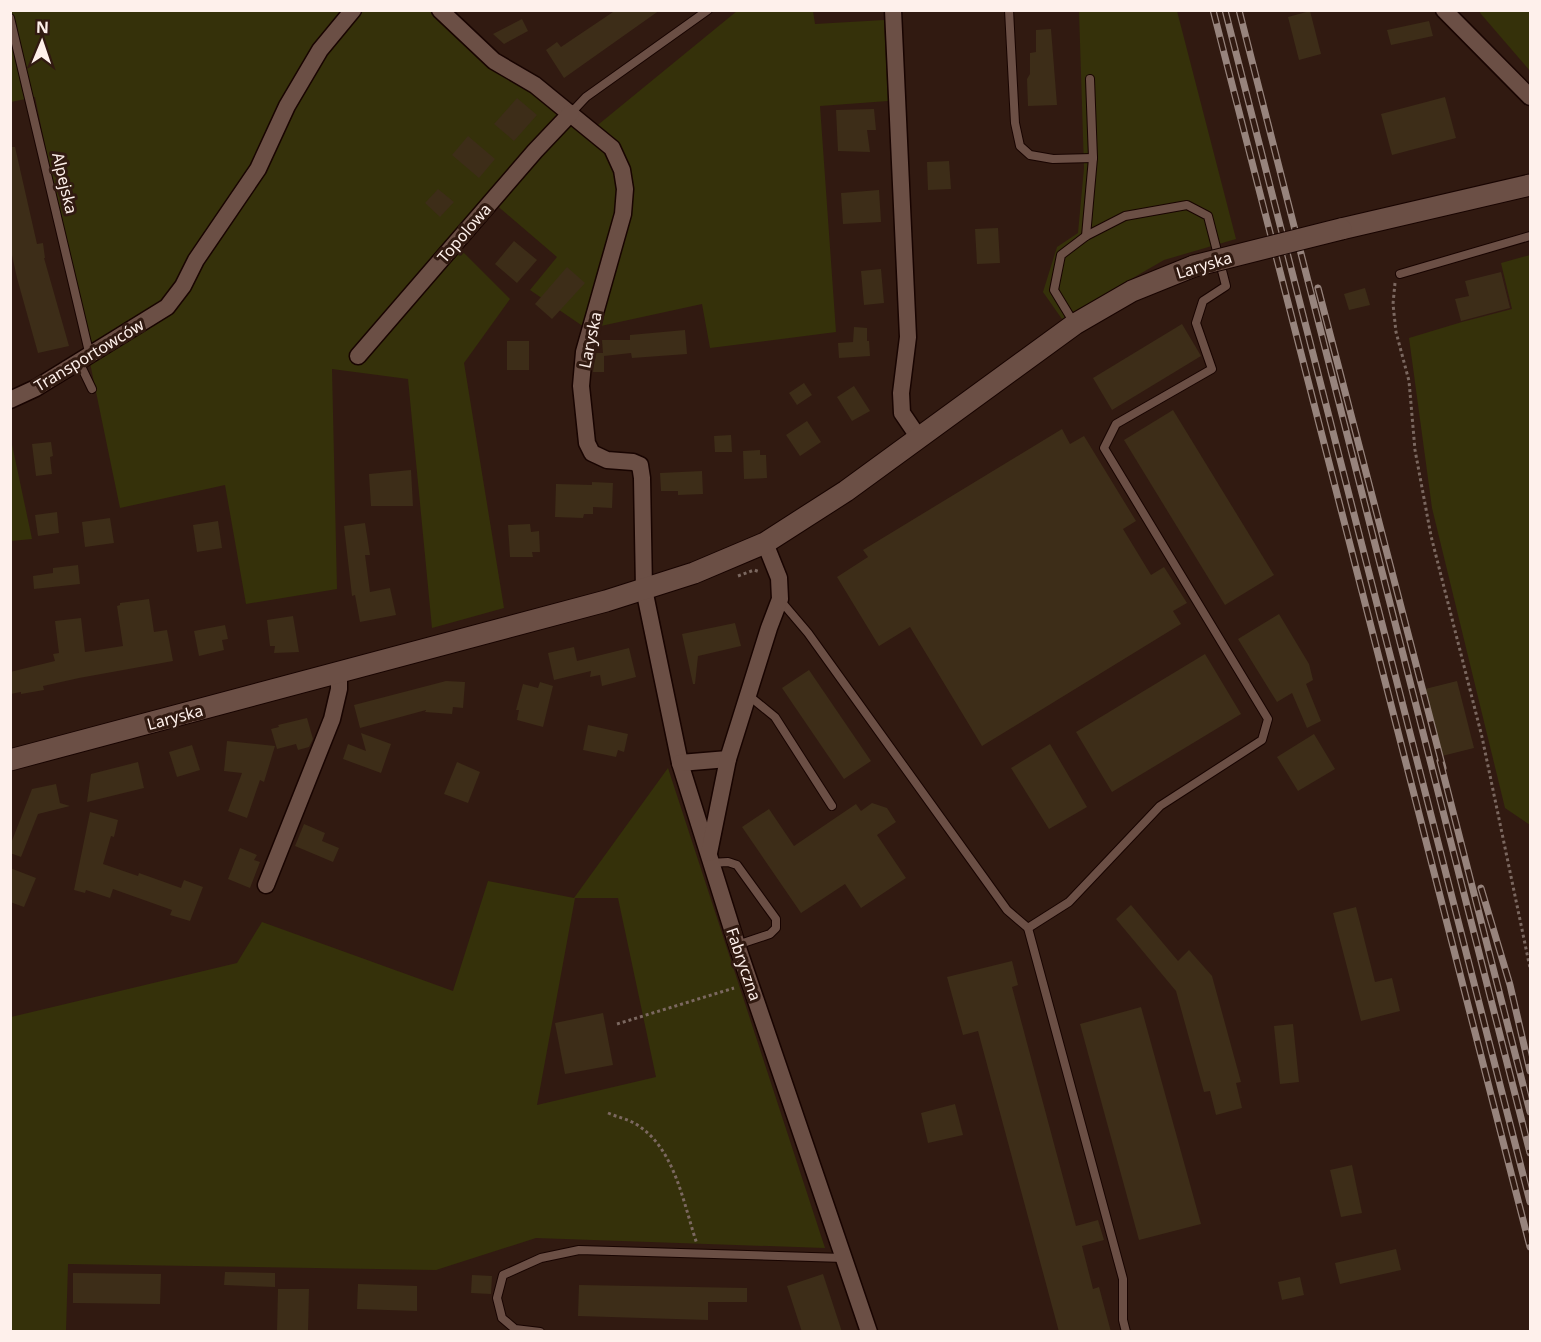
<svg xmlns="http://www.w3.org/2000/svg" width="1541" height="1342" font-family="'Noto Sans',sans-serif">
	<rect width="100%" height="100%" fill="#311a11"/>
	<g fill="#35310a" fill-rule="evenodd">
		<polygon points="10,11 447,11 588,133 737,11 813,11 815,24 884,20 888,101 820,106 836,332 710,348 702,304 587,329 530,290 557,257 494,203 460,249 510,299 464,363 504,608 432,628 408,379 332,369 337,589 246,604 225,485 120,508 35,97 11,102"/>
		<polygon points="1079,11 1177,11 1236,239 1164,260 1062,319 1043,292 1057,247 1078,233 1084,168"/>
		<polygon points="1479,11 1530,11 1530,71 1481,14"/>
		<polygon points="1530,255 1530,825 1505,808 1432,508 1409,338 1462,322 1512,309 1501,263"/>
		<polygon points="10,435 32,539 11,541 10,541"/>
		<path d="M668 768 825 1248 536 1238 436 1270 68 1264 66 1331H11V1017L237 963 262 922 453 991 488 881 574 898ZM575 898H618L656 1077 537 1105Z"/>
	</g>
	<g fill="#3d2d18">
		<polygon points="616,10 660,10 564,78 546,50 557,42 561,47"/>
		<polygon points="1310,11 1321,54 1299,60 1288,17"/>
		<polygon points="522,19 528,31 504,44 493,34"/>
		<polygon points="1429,21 1433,36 1391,45 1387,30"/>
		<polygon points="1051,29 1057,105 1028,106 1027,79 1030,74 1030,53 1036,52 1036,30"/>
		<polygon points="1445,97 1456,138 1392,155 1381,114"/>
		<polygon points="517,98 537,115 514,141 494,124"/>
		<polygon points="874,109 876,130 867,130 870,152 838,151 836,110"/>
		<polygon points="468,136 495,159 479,178 452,155"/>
		<polygon points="10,147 15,147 37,244 43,243 45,258 44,258 69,346 38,353 17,278 10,246"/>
		<polygon points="949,161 951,189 928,190 927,162"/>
		<polygon points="438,189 454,202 440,217 425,203"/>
		<polygon points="879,190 881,222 843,224 841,193"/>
		<polygon points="998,228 1000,263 977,264 975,229"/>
		<polygon points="514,241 537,260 517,283 495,264"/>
		<polygon points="567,267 585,283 552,319 535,304"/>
		<polygon points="881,269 884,303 864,305 861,271"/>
		<polygon points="1501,272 1510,308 1461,321 1455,299 1469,296 1465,281"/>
		<polygon points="1365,288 1370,305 1349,310 1344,294"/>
		<polygon points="1182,324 1201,356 1112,410 1093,378"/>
		<polygon points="854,327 867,328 867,341 869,341 870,356 839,358 838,343 853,342"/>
		<polygon points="685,330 687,354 632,358 631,353 604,356 604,372 593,372 595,353 603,353 602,340 630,340 630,335"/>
		<rect x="507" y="341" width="22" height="29"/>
		<polygon points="804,383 812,395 797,405 789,393"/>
		<polygon points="854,386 870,411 852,421 837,397"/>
		<polygon points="1173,410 1274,575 1225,605 1124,440"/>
		<polygon points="807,421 821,442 800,456 786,435"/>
		<polygon points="1062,429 1070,444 1084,436 1136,521 1123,529 1151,575 1164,567 1187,603 1173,611 1181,624 982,746 910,627 879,646 837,577 868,557 863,550"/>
		<polygon points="731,435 732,452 715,452 714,436"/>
		<polygon points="51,442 53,456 50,457 52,474 36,476 32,444"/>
		<polygon points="760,450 760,455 766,455 767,478 744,479 743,451"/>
		<polygon points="411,470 413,506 371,506 369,474"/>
		<polygon points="702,471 703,494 678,495 678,491 661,491 660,473"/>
		<polygon points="592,482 613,483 612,508 593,507 593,514 584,514 583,518 555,517 556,484 592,485"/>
		<polygon points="57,512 59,533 38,536 35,515"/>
		<polygon points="110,518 114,543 85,547 82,522"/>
		<polygon points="218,521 222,548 197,552 193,525"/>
		<polygon points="365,523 370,555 365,555 370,592 390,588 396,615 360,622 355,595 352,596 344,526"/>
		<polygon points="530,524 531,532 539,531 540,552 532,552 533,557 510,557 508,525"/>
		<polygon points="78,565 80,584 34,589 33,576 53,573 53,568"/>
		<polygon points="149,599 154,632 167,630 173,661 79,678 43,686 44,690 21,694 21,692 10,694 10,672 55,661 53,654 59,653 55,621 81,618 85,652 123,646 117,606 120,605 120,603"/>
		<polygon points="1279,614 1309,664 1313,680 1306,684 1321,721 1307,728 1292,693 1277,702 1238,639"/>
		<polygon points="293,616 299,652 274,653 275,646 270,646 267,620"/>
		<polygon points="735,623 741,646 698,656 695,684 693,684 682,634"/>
		<polygon points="225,625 228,639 222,640 224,650 199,656 194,631"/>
		<polygon points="574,647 577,661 629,648 636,677 602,686 600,675 590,677 591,671 554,680 548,653"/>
		<polygon points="1205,654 1241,714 1112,792 1076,732"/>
		<polygon points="809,670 871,761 844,779 782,688"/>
		<polygon points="446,681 465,682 463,708 453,707 452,714 425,712 426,710 360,728 354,705"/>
		<polygon points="1457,681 1474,748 1442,756 1425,689"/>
		<polygon points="540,682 553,686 543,727 517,720 519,710 516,710 523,684 538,688"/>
		<polygon points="307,718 313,739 309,747 298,750 296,744 277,749 271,729 279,727 278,725"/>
		<polygon points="588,725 628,734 624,752 618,750 616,757 583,750"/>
		<polygon points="361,733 391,744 381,773 343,759 348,744 366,751"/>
		<polygon points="1314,734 1335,769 1298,791 1277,757"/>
		<polygon points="227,741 275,746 264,782 260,780 247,818 228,811 242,773 224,771"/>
		<polygon points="1050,744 1087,807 1049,829 1011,768"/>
		<polygon points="192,745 200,770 177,777 169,752"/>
		<polygon points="138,762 144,788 87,802 91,774"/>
		<polygon points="457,762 480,772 468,803 444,794"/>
		<polygon points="56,784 60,803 70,806 38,814 21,857 10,853 10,846 32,789"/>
		<polygon points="872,803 887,808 896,822 877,835 906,878 861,908 845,884 801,913 742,827 769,809 794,846 856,804 861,811"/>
		<polygon points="90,812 118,820 114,837 111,836 103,864 138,876 139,873 181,888 184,880 203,887 190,921 170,915 172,910 113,889 110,898 86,890 85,893 74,890"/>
		<polygon points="304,824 325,833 322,841 339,848 333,862 295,846"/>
		<polygon points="240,848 257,855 254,860 260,862 250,888 228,879"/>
		<polygon points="10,868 36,878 24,907 10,902"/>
		<polygon points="1131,905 1178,961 1189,950 1212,976 1241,1082 1236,1083 1242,1108 1216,1115 1210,1091 1204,1092 1176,991 1116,919"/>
		<polygon points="1356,907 1375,982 1392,978 1400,1011 1361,1021 1333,913"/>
		<polygon points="1012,961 1018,985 1012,987 1076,1226 1098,1220 1104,1240 1082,1246 1093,1289 1099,1287 1111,1332 1059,1332 978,1031 963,1035 947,977"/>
		<polygon points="1141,1007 1201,1224 1139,1240 1080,1024"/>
		<polygon points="603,1013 613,1065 565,1074 555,1023"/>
		<polygon points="1293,1024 1299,1082 1280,1084 1274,1026"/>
		<polygon points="955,1104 963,1135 928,1143 921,1113"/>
		<polygon points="1352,1165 1362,1213 1341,1217 1330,1170"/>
		<polygon points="1396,1249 1401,1270 1340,1284 1335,1263"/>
		<polygon points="225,1272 275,1273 275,1287 224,1285"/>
		<polygon points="73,1273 161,1274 160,1304 73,1303"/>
		<polygon points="823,1274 842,1332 802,1332 787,1286"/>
		<polygon points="472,1275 492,1276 491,1294 471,1293"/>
		<polygon points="1300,1277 1304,1295 1282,1300 1278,1282"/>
		<polygon points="358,1284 417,1286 417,1311 357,1309"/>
		<polygon points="579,1285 747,1288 747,1302 708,1302 708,1320 578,1316"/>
		<polygon points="278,1289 309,1289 308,1332 277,1332"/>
	</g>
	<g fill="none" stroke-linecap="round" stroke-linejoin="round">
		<defs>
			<g id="service">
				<polyline points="1009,10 1015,123 1020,146 1030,155 1053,159 1093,158"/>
				<polyline points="10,18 90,356"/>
				<polyline points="571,113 586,97 708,10"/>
				<polyline points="1086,236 1093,158 1090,79"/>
				<polyline points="1400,274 1530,236"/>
				<polyline points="79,362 92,389"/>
				<polyline points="780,600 808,633 1007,910 1028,928 1069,902 1160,806 1262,740 1268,719 1104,448 1116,424 1212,369 1196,323 1203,301 1226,286 1208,216 1187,205 1125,216 1086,236 1061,255 1054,290 1074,323"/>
				<polyline points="748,695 775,717 832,806"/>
				<polyline points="710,863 728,862 737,865 776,919 776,928 770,934 737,945"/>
				<polyline points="1028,928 1123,1279 1123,1320 1126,1332"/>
				<polyline points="540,1332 515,1329 502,1318 497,1298 503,1275 541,1258 579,1250 844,1258"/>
			</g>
			<g id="minor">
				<polyline points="440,10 494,61 535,85 612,148 622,170 625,189 623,214 584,352 581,386 587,443 592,453 607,460 633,462 640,465 642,478 644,589 680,763 737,945 869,1332"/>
				<polyline points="893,10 908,337 901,393 902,413 919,438"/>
				<polyline points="1444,10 1530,97"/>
				<polyline points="358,356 535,151 571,113"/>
				<polyline points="10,400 36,388 167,307 183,286 196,260 258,169 287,106 320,50 353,10"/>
				<polyline points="680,763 728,759"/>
				<polyline points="709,853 728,759 769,628 780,599 779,578 765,543"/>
				<polyline points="266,885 332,719 339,689 339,671"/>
			</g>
			<g id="tertiary">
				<polyline points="1341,229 1530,185"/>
				<polyline points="10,760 606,601 694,573 765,543 846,491 1075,324 1132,291 1194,266"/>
			</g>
		</defs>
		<use href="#service" stroke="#180401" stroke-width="10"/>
		<use href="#minor" stroke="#180401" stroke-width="19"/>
		<use href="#tertiary" stroke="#180401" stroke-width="23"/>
		<g stroke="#7b6860" stroke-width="3" stroke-dasharray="3 3" stroke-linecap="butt">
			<polyline points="1395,283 1393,304 1396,332 1409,381 1415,450 1431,536 1482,737 1530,968"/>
			<polyline points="738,576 754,570 760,572"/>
			<polyline points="617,1024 734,988"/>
			<path d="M608 1113C617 1117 627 1119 634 1123 675 1146 683 1203 697 1244"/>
		</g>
		<use href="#service" stroke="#6b4f45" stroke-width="8"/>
		<use href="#minor" stroke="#6b4f45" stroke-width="16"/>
		<use href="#tertiary" stroke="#6b4f45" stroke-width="21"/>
		<defs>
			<g id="rail">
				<polyline points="1213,10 1530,1247"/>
				<polyline points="1225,10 1530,1202"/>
				<polyline points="1239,10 1530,1153"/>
				<polyline points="1318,288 1443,768"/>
				<polyline points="1440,761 1530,1112"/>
				<polyline points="1481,888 1510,985 1530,1071"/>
			</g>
		</defs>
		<use href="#rail" stroke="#97847d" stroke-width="7"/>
		<use href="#rail" stroke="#311a11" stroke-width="4.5" stroke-dasharray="14" stroke-linecap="butt"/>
		<defs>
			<polyline id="tertiary-bridge" points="1194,266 1341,229"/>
		</defs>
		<use href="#tertiary-bridge" stroke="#180401" stroke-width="23" stroke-linecap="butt"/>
		<use href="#tertiary-bridge" stroke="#6b4f45" stroke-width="21"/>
	</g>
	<g text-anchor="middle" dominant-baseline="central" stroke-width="6" stroke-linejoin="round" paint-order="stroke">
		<g font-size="16" fill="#fef0eb" stroke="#311a11">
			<text transform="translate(65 183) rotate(77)">Alpejska</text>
			<text transform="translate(464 233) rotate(-49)">Topolowa</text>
			<text transform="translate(1204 265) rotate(-17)">Laryska</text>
			<text transform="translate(590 340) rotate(-78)">Laryska</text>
			<text transform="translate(89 355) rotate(-31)">Transportowców</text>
			<text transform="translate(175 717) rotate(-15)">Laryska</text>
			<text transform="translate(744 964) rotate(71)">Fabryczna</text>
		</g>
	</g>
	<rect width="1541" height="1342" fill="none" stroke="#fef0eb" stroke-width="24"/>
	<g transform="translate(42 42) rotate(2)" stroke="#311a11" stroke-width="4.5" paint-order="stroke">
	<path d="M0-4.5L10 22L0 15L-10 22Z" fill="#fef0eb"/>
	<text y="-9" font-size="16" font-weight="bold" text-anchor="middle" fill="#fef0eb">N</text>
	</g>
</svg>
